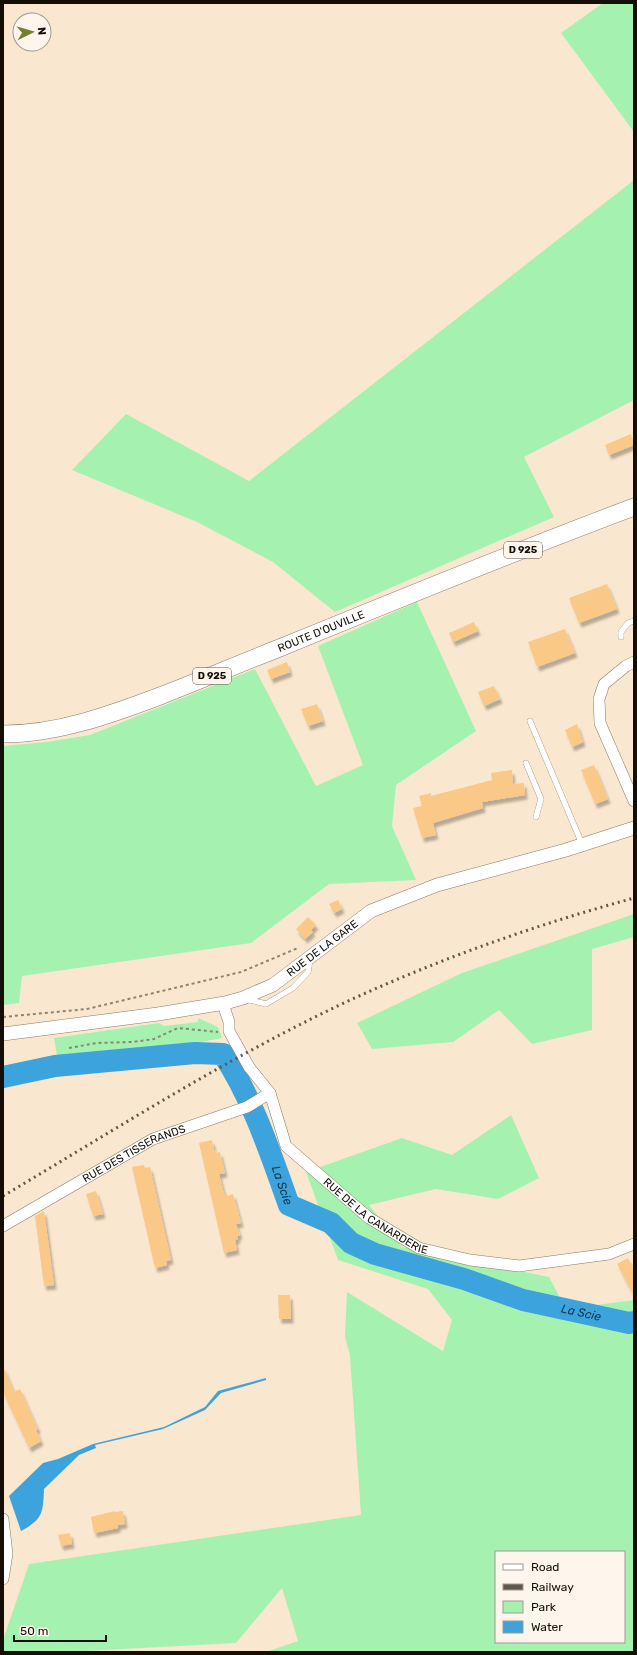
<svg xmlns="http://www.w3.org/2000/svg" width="637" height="1655" font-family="Rubik,sans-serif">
	<defs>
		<filter id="shadow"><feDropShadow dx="2.5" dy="4.5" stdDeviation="1" flood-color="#0004"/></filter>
	</defs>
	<rect width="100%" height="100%" fill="#fae7cf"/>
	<g fill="#a5f2b0" fill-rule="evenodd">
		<polygon points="603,3 634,3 634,132 561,33"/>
		<polygon points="634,180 634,400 524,457 554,517 335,612 273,562 197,522 72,470 126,414 249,481"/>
		<polygon points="417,602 476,731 396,785 392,826 416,880 329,884 251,943 22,976 19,1003 3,1005 3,746 47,742 90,735 255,669 316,786 363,765 318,646"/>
		<polygon points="634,914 634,937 592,949 592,1030 532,1044 499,1010 453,1042 372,1049 357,1023 462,973"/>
		<polygon points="198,1018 218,1027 222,1038 121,1057 58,1061 54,1038 159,1023 164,1026 198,1022"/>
		<path d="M511 1115 539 1178 498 1199 436 1189 369 1205 402 1247 549 1277 566 1309 634 1300V1652H266L298 1641 282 1588 236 1643 66 1652H3V1640L29 1564 361 1515 350 1356 345 1336 347 1292 443 1351 452 1320 428 1289 338 1260 306 1172 402 1138 452 1155ZM496 1552H624V1642H496Z"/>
	</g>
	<path fill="#3da3dc" d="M266 1378V1380L221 1393 205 1410 163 1429 95 1445 96 1448 79 1455 44 1489C43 1513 43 1519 21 1531L9 1496 43 1463 58 1459 93 1444 164 1427 205 1407 218 1391Z"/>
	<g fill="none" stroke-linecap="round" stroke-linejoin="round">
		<path stroke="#3da3dc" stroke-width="22" id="s1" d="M3 1077 55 1066 195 1053 223 1054C252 1097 271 1155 289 1205L331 1223 351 1243 375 1254 464 1279 523 1300 629 1323 634 1322"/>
	</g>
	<g fill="#fac987" filter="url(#shadow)">
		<polygon points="631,434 634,445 609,455 605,445"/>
		<polygon points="607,584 617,609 579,623 569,598"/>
		<polygon points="474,622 478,631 453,642 449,633"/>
		<polygon points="565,629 575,653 537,667 528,642"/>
		<polygon points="287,662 290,672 271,679 267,670"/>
		<polygon points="494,686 500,699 484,706 478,692"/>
		<polygon points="317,704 323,721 308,726 301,709"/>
		<polygon points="577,724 583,742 572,747 565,730"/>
		<polygon points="594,765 608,799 595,804 581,770"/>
		<polygon points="512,770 513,784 524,783 525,795 482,802 483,808 433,823 436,835 422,838 413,808 422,806 419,796 431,793 431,796 492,780 491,773"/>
		<polygon points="338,900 342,909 334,913 329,904"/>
		<polygon points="308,917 316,925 311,930 313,932 305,939 296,929"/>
		<polygon points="212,1140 214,1150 216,1150 216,1153 220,1152 225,1173 219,1174 224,1194 227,1193 227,1196 233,1194 241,1223 236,1224 240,1235 237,1236 238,1239 235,1240 237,1250 224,1253 199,1143"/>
		<polygon points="144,1165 145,1168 150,1167 171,1260 166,1261 167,1265 155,1268 132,1167"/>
		<polygon points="96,1191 103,1214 93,1216 86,1194"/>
		<polygon points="44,1211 54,1285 44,1286 35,1216"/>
		<polygon points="628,1258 634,1270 634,1296 617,1264"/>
		<polygon points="278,1295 290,1295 291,1319 279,1319"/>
		<polygon points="3,1366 14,1392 20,1389 38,1429 36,1430 41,1441 29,1448 3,1392"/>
		<polygon points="115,1511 115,1512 123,1511 125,1524 118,1525 118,1528 94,1533 91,1517"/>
		<polygon points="70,1533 72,1544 61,1546 58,1535"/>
	</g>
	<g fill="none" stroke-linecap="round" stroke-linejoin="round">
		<defs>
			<g id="service">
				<polyline points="621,637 621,632 628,623 634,621"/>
				<polyline points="530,721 582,844"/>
				<polyline points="526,763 541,799 536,817"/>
				<polyline points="246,999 266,1004 293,988 308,972 310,960"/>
			</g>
			<g id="minor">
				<polyline points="634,662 626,666 604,684 599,699 600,723 634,801"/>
				<path id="s2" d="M225 1003V1010L229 1022V1031L249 1067 270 1093 286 1146 369 1218 419 1248 470 1260 519 1266 609 1254 634 1244"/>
				<path id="s3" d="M3 1226 153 1139 247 1107 270 1093"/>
				<polyline points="3,1519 7,1554 3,1579"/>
			</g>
			<g id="tertiary">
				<path id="s4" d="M3 1034 158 1014 225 1003 243 998 273 985 371 911 437 885 566 850 634 828"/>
			</g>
			<g id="primary">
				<path id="s5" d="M3 734C57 734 110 715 160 696 201 680 241 663 282 647 399 599 516 551 634 507"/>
			</g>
		</defs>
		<use href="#service" stroke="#8b7a64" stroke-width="6"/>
		<use href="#minor" stroke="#8b7a64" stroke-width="12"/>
		<use href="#tertiary" stroke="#8b7a64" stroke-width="14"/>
		<use href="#primary" stroke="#8b7a64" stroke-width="18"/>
		<g stroke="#8f8272" stroke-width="2" stroke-dasharray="3 3" stroke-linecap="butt">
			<polyline points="3,1017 87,1009 241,972 298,948 299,949"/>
			<polyline points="69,1048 97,1043 133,1042 154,1039 178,1028 218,1032"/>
		</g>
		<use href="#service" stroke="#fff" stroke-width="5.5"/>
		<use href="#minor" stroke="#fff" stroke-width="11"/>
		<use href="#tertiary" stroke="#fff" stroke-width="13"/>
		<use href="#primary" stroke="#fff" stroke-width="17"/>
		<path stroke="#61574a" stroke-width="3" stroke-dasharray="2 4" stroke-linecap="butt" d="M3 1196C116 1129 227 1058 346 1002 439 959 535 925 634 898"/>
	</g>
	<g text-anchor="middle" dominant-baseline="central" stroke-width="3.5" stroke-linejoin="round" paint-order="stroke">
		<g fill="#fef6ed" stroke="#5a544b" stroke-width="1">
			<rect x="504" y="542" width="38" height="16" rx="3"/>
			<rect x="193" y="668" width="38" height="16" rx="3"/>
		</g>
		<g font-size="10" font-weight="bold" fill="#140e06">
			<text x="523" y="550">D 925</text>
			<text x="212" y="676">D 925</text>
		</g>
		<g font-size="11" fill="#140e06" stroke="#fef6ed">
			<text stroke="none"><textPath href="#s5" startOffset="336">ROUTE D'OUVILLE</textPath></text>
			<text stroke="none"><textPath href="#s4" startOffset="337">RUE DE LA GARE</textPath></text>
			<text stroke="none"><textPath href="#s3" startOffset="150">RUE DES TISSERANDS</textPath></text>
			<text stroke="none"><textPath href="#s2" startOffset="273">RUE DE LA CANARDERIE</textPath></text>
		</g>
		<g font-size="12" font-style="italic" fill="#0a364d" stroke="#fef6ed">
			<text stroke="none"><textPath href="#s1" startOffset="366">La Scie</textPath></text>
			<text stroke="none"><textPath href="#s1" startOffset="702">La Scie</textPath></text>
		</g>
	</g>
	<rect width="637" height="1655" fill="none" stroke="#140e06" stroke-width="8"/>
	<rect x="495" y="1551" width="130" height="92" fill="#fef6ed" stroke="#a09991"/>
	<rect x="503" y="1564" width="20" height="6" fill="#ffffff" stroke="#a09991"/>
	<text x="531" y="1571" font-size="12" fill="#140e06">Road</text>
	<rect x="503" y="1584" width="20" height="6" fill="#61574a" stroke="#a09991"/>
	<text x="531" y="1591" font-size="12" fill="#140e06">Railway</text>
	<rect x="503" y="1601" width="20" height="12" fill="#a5f2b0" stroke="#a09991"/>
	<text x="531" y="1611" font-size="12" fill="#140e06">Park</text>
	<rect x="503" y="1621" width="20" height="12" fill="#3da3dc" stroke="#a09991"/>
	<text x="531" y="1631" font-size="12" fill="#140e06">Water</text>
	<g transform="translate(32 32) rotate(85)"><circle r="19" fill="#fef6ed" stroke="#a09991"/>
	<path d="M0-3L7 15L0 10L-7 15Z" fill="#73802e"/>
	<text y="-6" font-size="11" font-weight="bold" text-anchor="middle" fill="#140e06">N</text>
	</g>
	<path d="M14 1635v6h92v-6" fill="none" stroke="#140e06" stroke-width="2"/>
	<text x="20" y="1635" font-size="12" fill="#140e06" stroke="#fef6ed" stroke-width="3" paint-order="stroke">50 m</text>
</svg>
